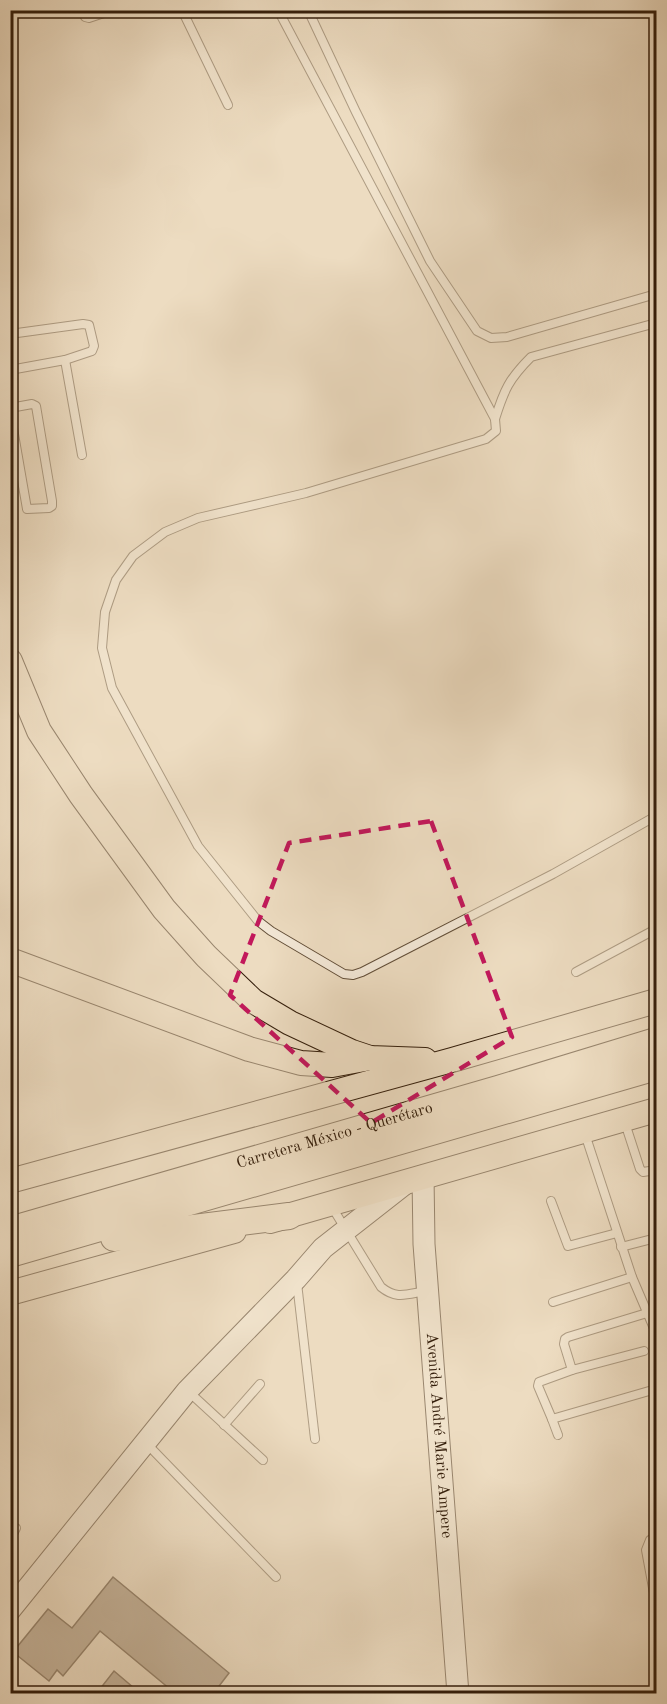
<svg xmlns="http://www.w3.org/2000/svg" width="667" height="1704" font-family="'Old Standard TT',serif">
	<rect width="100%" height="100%" fill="#eddcc1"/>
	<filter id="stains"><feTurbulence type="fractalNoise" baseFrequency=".00333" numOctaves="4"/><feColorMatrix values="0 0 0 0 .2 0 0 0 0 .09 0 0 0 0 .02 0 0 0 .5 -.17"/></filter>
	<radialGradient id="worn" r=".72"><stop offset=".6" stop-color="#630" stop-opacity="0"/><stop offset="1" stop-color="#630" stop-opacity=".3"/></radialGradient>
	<g fill="#94816a" stroke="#341e0b" stroke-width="1.5">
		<polygon points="113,1577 229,1673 213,1694 176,1694 100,1631 63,1676 57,1670 49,1681 13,1652 48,1609 72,1628"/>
		<polygon points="114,1671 141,1694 96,1694"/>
	</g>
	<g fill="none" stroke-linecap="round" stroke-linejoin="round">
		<defs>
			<g id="service">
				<polyline points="82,10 85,17 89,18 113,10"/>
				<polyline points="182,10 228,105"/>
				<polyline points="278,10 495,419 496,431 486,439 306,493 198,518 165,532 133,556 116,580 105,612 102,648 112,688 198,846 258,921 271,931 344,974 353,975 362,972 553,874 656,816"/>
				<polyline points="308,10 355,110 430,261 477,331 491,338 507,337 656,294"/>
				<polyline points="10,334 83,324 89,325 94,346 92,351 65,360"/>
				<polyline points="10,370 65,360 82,455"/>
				<polyline points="10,408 32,404 36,406 52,501 52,506 49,508 27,509 10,411"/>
				<path d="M495 419C504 390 509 379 531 357L656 323"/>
				<polyline points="576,972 656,929"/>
				<polyline points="625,1123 640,1169 643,1172 656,1170"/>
				<polyline points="585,1134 632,1277 656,1333"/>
				<polyline points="551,1201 568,1246 617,1233"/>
				<path d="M332 1207 381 1287C397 1300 407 1294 426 1291"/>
				<polyline points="621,1247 656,1238"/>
				<polyline points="297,1283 315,1439"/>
				<polyline points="553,1302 632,1277"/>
				<polyline points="644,1351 572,1370 564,1344 565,1339 568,1337 647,1313"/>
				<polyline points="572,1370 539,1382 538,1386 552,1419 656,1389"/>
				<polyline points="189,1392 263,1460"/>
				<polyline points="552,1419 558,1435"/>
				<polyline points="224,1425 260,1384"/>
				<polyline points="147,1444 276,1577"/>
				<polyline points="656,1536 650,1540 646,1550 656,1604"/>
				<polyline points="10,1540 16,1528"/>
			</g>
			<g id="secondary">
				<path id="s1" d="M423 1176 424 1244 458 1694"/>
				<polyline points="10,1610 187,1391 296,1279 323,1248 406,1183"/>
			</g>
			<g id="primary">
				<polyline points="10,661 39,731 81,795 164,909 206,956 253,1001 290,1023 352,1052 370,1058 425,1060"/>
				<polyline points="10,960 249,1049 301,1063 332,1065 370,1058"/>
				<polyline points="10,1181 452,1060 656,1001"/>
				<polyline points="270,1221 656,1110"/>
				<polyline points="10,1293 234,1231"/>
			</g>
			<g id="trunk">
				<path id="s2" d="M10 1230 498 1089 656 1041"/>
				<polyline points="114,1238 289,1216"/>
				<polyline points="10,1254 656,1067"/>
			</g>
		</defs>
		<use href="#service" stroke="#624e38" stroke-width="10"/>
		<use href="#secondary" stroke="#341e0b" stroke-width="23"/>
		<use href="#primary" stroke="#341e0b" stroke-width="26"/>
		<use href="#trunk" stroke="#341e0b" stroke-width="28"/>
		<use href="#service" stroke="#f3e8d7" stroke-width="8"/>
		<use href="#secondary" stroke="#f3e8d7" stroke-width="21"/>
		<use href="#primary" stroke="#eddcc1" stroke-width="24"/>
		<use href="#trunk" stroke="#eddcc1" stroke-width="26"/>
	</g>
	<path d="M0 0H667V1704H0ZM431 821 512 1037 371 1123 230 995 289 843Z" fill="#eddcc1" fill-opacity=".55" fill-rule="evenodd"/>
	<path fill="none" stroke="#c2185b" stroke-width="4.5" stroke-dasharray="12 8" stroke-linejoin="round" d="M431 821 512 1037 371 1123 230 995 289 843Z"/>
	<g text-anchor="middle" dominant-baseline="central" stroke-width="5" stroke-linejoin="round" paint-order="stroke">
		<g font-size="16" fill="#341e0b" stroke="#f3e8d7">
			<text stroke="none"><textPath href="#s2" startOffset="338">Carretera México - Querétaro</textPath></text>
			<text stroke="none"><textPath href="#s1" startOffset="260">Avenida André Marie Ampere</textPath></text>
		</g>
	</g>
	<rect width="667" height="1704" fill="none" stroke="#eddcc1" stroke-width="36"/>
	<rect x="12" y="12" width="643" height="1680" fill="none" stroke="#341e0b" stroke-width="3"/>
	<rect x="18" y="18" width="631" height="1668" fill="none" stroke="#341e0b" stroke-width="1.5"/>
	<rect width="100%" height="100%" filter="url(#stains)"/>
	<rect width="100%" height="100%" fill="url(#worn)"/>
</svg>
